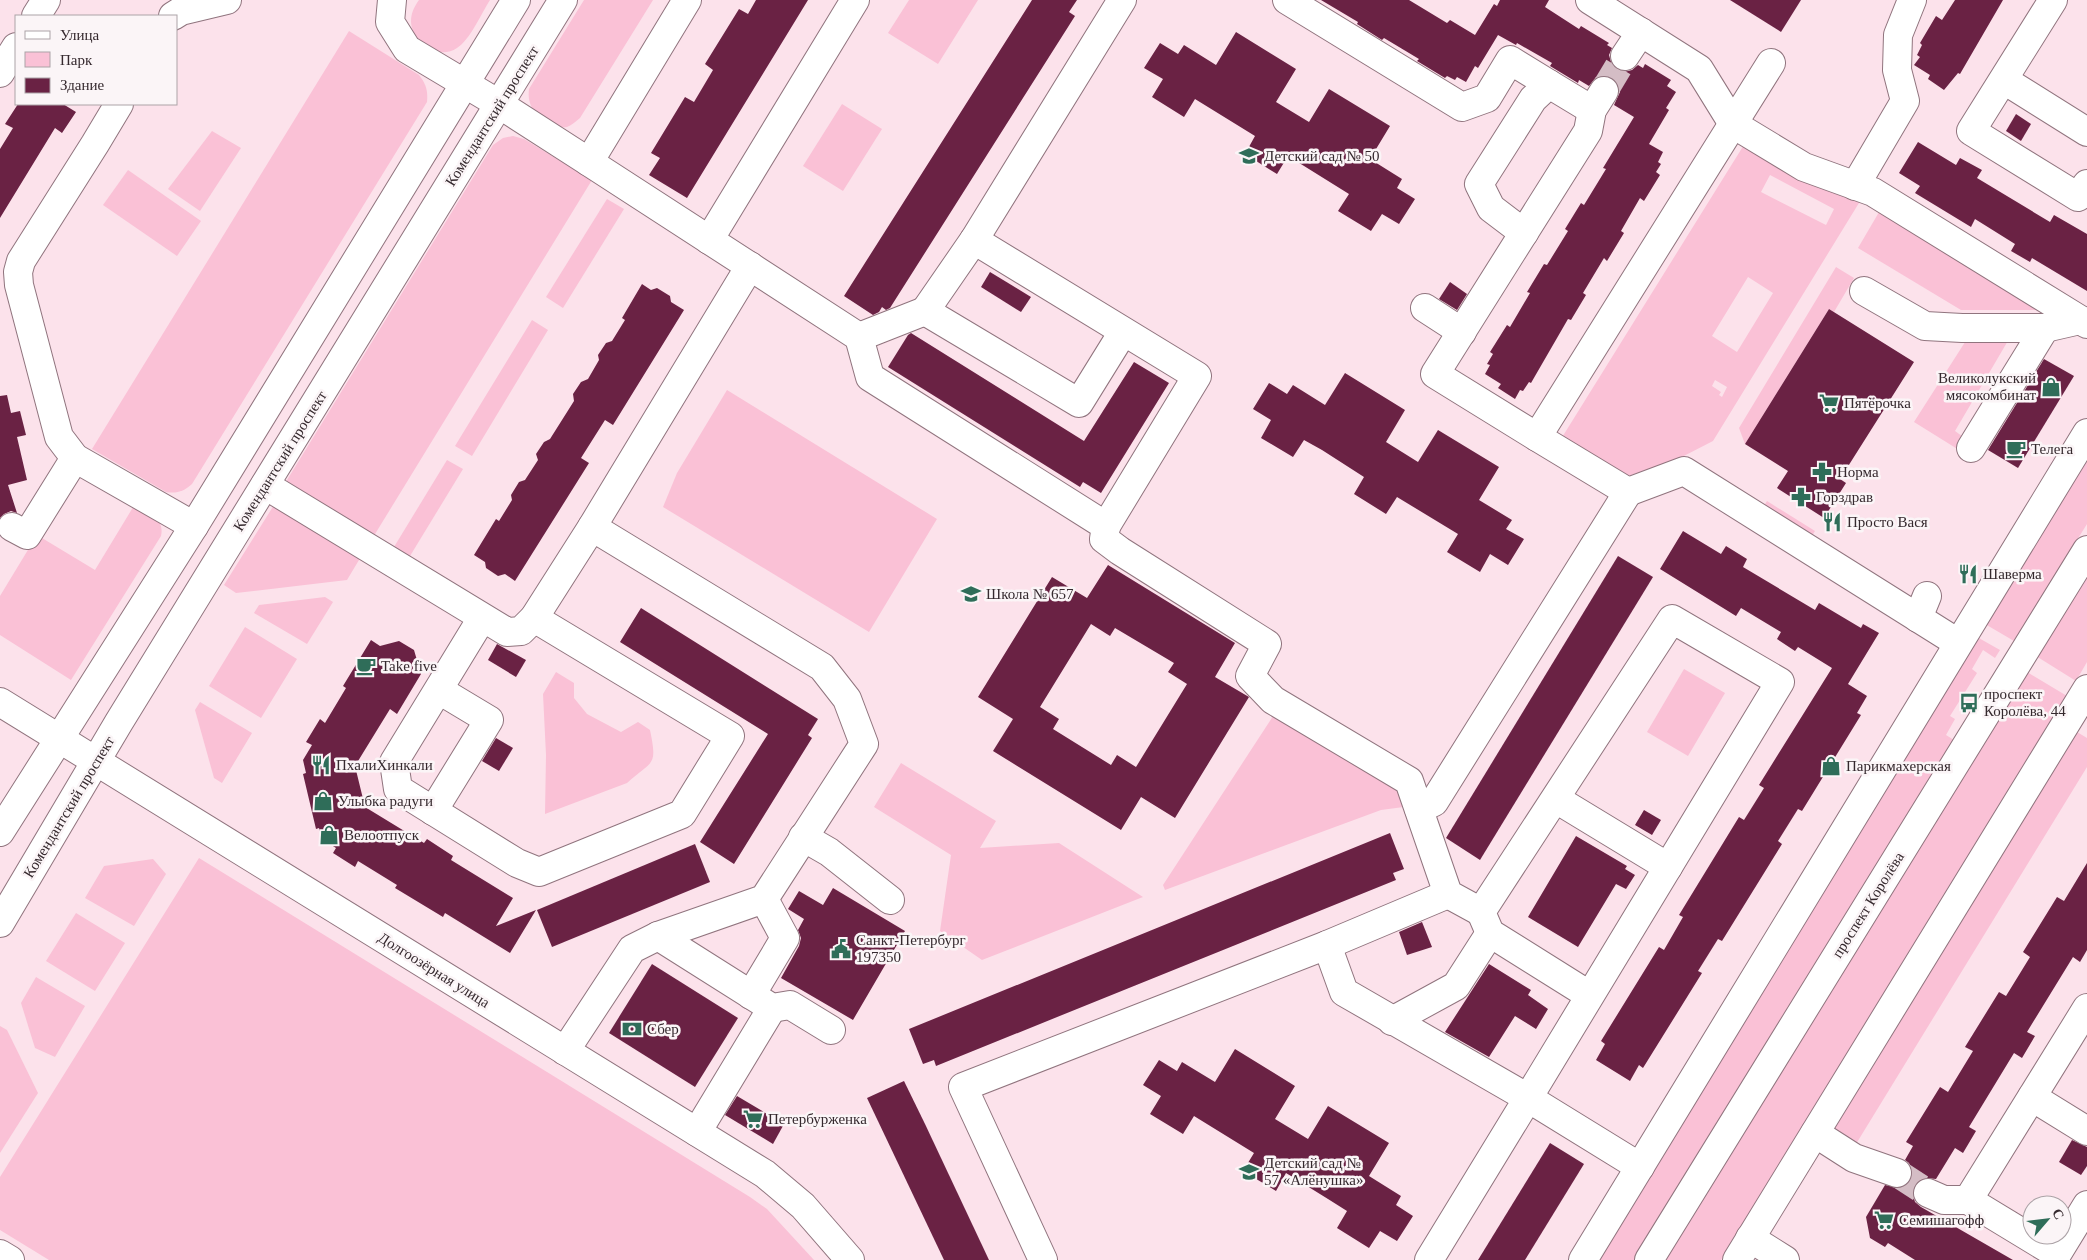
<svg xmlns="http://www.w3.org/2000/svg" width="2087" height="1260" font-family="'Times New Roman',serif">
	<rect width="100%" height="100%" fill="#fce2eb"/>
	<g fill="#fac1d6" fill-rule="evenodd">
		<path d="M419 0H490C481 14 470 40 457 48 438 61 412 42 411 22 411 13 414 7 419 0Z"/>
		<path d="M584 0H653L580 118C576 121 572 125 567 127 559 128 554 125 548 121 534 114 527 105 529 89Z"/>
		<polygon points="909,0 978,0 938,64 888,33"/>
		<path d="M349 31 419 75C426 84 428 90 427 102L192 484C184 491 177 494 166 492L92 449Z"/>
		<polygon points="842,104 882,129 843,191 803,166"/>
		<polygon points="212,131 241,148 200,211 168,189"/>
		<polygon points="513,136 524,139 592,180 372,539 287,484 287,480 493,145 503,138"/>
		<path d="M1747 140 1862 198 1713 441 1676 460 1622 478 1561 439ZM1770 175 1834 209 1826 225 1761 192ZM1748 277 1773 293 1737 352 1712 336ZM1715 380 1727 387 1722 397 1719 395 1721 392 1712 386Z"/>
		<polygon points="128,170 201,221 177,256 103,205"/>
		<polygon points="607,199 624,209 563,308 546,297"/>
		<polygon points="1882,207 2042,304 2038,310 1961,310 1858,248"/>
		<polygon points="1836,267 1854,278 1834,312 1829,309 1745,444 1739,428"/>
		<polygon points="532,320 548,330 472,456 455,446"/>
		<polygon points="1967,339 2009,339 1955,431 1966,439 1959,450 1914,422"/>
		<polygon points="727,390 937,519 869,632 663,507 677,473"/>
		<polygon points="2087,458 2087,524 2014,641 1985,624"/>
		<polygon points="447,460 463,469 410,556 394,547"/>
		<polygon points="1767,501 1815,531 1807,544 1759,514"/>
		<path d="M135 504C149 512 165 518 161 536L71 680 0 635V596L37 535 95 570Z"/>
		<polygon points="274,505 362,555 347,580 236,593 224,585"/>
		<polygon points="2087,573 2087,662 2076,681 2036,656"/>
		<polygon points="325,597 333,602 307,644 254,613 259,605"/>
		<polygon points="245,627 297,659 261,718 209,686"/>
		<polygon points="1977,637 2000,650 1995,658 1983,650 1972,669 1977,673 1950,716 1955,719 1946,735 1954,740 1634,1260 1596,1260"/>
		<polygon points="1684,669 1725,693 1688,756 1647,732"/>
		<path d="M556 672 574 683V698L587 714 621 732 638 722 650 730C658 768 652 760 627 783L545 814 546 755 543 694Z"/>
		<polygon points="2027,672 2067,696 1721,1260 1665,1260"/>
		<polygon points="200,702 252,733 222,783 214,778 195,710"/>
		<polygon points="1277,710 1406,791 1411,806 1381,810 1165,890 1163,885"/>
		<polygon points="2077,732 2087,738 2087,767 1856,1144 1833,1131"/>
		<polygon points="901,763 996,821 980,848 1059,843 1143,897 982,960 940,931 951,855 874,807"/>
		<polygon points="199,858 750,1197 767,1209 814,1260 49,1260 0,1230 0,1177"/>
		<polygon points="153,859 166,874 134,926 85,898 104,866"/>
		<polygon points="76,913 125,943 95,991 46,961"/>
		<polygon points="36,977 85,1006 55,1057 35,1048 21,1003"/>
		<polygon points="0,1026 7,1030 38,1093 0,1153"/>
	</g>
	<g fill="#6a2244" fill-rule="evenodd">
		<polygon points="756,0 808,0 687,198 649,175 660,158 651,153 685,97 694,102 713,70 705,64 739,9 748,14"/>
		<polygon points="1032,0 1077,0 1069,12 1075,16 890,308 886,310 882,307 879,312 873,315 844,296"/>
		<polygon points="1321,0 1409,0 1447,23 1450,20 1475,35 1494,4 1497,6 1500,0 1549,0 1545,7 1579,29 1581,26 1609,43 1607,45 1612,48 1609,55 1611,62 1616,69 1624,72 1632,70 1638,65 1643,68 1645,64 1671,80 1667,86 1676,92 1666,108 1669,110 1649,144 1663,152 1658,162 1661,164 1656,172 1660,175 1644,201 1640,198 1621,231 1624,233 1607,261 1604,258 1583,293 1586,295 1571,320 1568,319 1531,383 1529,382 1523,391 1520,390 1515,399 1498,388 1501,384 1485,374 1490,365 1487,364 1493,354 1490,352 1507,325 1510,327 1530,293 1527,292 1544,264 1547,265 1568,231 1565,229 1581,203 1584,205 1606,169 1603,168 1634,117 1614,105 1620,92 1618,84 1613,78 1604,75 1596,77 1589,86 1579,80 1578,83 1550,66 1552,63 1517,43 1516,45 1498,35 1478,68 1475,66 1466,82 1457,77 1455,80 1447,76 1445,78 1417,61 1419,59 1384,38 1382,40 1357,24 1358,22"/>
		<polygon points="1730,0 1801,0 1781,32"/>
		<polygon points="1955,0 2003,0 1960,74 1958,73 1944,90 1928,79 1930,75 1914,65 1920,57 1917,55 1922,45 1920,43 1936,16 1942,20"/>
		<polygon points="1236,32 1296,69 1276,102 1309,122 1329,89 1390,126 1370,159 1402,179 1397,188 1415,199 1399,224 1382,214 1371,231 1338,211 1349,194 1288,156 1277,174 1245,154 1255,136 1195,99 1184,117 1152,97 1163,79 1144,68 1160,43 1178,54 1184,45 1216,65"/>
		<polygon points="18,104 63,104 76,112 62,133 55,128 0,218 0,149 13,128 5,124"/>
		<polygon points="2016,114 2031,124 2021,141 2006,131"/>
		<polygon points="1918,142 1956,165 1960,158 1982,170 1977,178 2050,222 2054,215 2087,234 2087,291 2032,258 2030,262 2011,251 2015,244 1975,219 1971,227 1915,193 1920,186 1899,173"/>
		<polygon points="990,272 1031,297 1021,312 981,287"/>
		<polygon points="1450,282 1467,294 1457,310 1439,299"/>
		<polygon points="642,284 651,290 657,288 670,296 671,302 684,310 613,425 605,420 581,458 589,463 515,581 505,574 498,576 486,568 485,562 474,555 496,519 499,521 512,500 511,495 519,482 525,480 538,460 536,454 544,442 550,439 574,401 573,394 581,382 588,379 599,360 598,355 606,343 612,341 625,320 622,318"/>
		<polygon points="1829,309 1914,362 1840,479 1846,483 1824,518 1777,488 1788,471 1745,444"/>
		<polygon points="911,333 1084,441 1134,362 1169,383 1101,493 1083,482 1080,487 888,367 908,335"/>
		<polygon points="2044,359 2074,376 2018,468 1988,450"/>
		<polygon points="1345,373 1405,410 1386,442 1418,462 1438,430 1499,467 1479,500 1512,520 1506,529 1524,539 1508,565 1490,554 1480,572 1447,552 1458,534 1397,497 1386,514 1354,494 1364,477 1322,450 1304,440 1293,457 1261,438 1271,420 1253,409 1269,383 1287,394 1293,385 1325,405"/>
		<polygon points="7,395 11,413 20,411 26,435 17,437 27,480 8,485 17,513 11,511 4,514 0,518 0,396"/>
		<polygon points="1683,531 1721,554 1726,546 1747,559 1743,567 1815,610 1819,603 1861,628 1863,624 1879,633 1848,684 1867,696 1857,713 1861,715 1802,811 1798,809 1778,841 1782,844 1722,941 1718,939 1698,971 1702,973 1643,1068 1639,1065 1630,1081 1596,1060 1605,1044 1601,1041 1659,947 1664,950 1683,917 1679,915 1739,817 1744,820 1764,788 1759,785 1832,668 1798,647 1795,651 1777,639 1781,632 1741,608 1736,616 1660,569"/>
		<polygon points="1618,556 1653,577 1480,860 1446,838"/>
		<path d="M1108 565 1235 643 1215 677 1249 697 1175 818 1141 797 1121 830 993 751 1013 719 978 697 1052 577 1087 598ZM1091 624 1110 636 1115 628 1174 663 1168 672 1187 684 1136 767 1117 755 1111 765 1053 729 1059 719 1040 707Z"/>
		<polygon points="641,608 818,719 808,735 812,738 734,864 700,842 768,734 620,642"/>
		<polygon points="371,640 380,646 399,641 414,650 421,674 397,714 390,709 355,766 365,807 424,843 427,839 453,856 451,860 513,898 496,926 536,910 510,953 445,913 443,917 395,888 397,885 358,861 355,867 333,853 336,848 322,839 319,828 316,829 303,774 306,773 303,760 312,745 306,742 320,719 325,723 346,688 343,686"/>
		<polygon points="497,644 526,660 516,677 488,660"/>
		<polygon points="496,738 513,748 499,771 482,761"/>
		<polygon points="1644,810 1661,820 1652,835 1635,825"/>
		<polygon points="1390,833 1404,869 1393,873 1396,880 936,1066 934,1060 923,1064 909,1029"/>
		<polygon points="1576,836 1627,866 1625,869 1635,875 1626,889 1616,884 1578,947 1528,917"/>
		<polygon points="695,844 710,882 552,947 537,910"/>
		<polygon points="2087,863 2087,950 2080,962 2073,957 2027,1032 2035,1036 2022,1058 2014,1053 1969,1127 1976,1131 1963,1153 1955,1148 1936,1179 1926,1178 1918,1181 1914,1187 1913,1195 1915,1202 1921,1207 2013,1260 1915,1260 1888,1243 1885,1247 1870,1238 1866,1217 1885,1185 1900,1188 1907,1185 1912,1179 1912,1170 1909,1163 1905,1160 1913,1146 1906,1142 1940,1087 1948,1092 1973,1051 1965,1047 1999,992 2006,996 2030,957 2023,952 2057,897 2064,901"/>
		<polygon points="833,888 905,931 853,1020 781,978 799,946 801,938 798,930 804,919 788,909 799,891 823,905"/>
		<polygon points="1422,922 1432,947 1407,955 1399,932"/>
		<polygon points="652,964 738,1018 695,1087 609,1033"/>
		<polygon points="1489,964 1531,990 1528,995 1548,1009 1536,1029 1515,1016 1489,1057 1445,1032"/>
		<polygon points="1235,1049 1295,1086 1275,1119 1308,1139 1328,1106 1389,1143 1369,1176 1401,1196 1396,1205 1413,1216 1397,1241 1380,1231 1369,1248 1337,1228 1347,1211 1328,1199 1286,1173 1276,1191 1243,1171 1254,1153 1194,1116 1183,1134 1150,1114 1161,1096 1143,1085 1159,1060 1177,1071 1182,1062 1215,1082"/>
		<polygon points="904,1081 925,1124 989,1260 944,1260 867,1098"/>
		<polygon points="737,1096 784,1124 773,1144 725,1115"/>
		<polygon points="2072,1140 2087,1147 2087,1166 2081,1175 2059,1162"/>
		<polygon points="1550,1143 1584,1164 1525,1260 1478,1260"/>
	</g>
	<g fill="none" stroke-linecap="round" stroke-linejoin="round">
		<g stroke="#d4bdc5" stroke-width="28" stroke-dasharray="28 14" stroke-linecap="butt">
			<polyline points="1604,91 1625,56"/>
			<polyline points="1897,1173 1928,1193"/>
		</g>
		<defs>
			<g id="minor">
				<polyline points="392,0 390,22 407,49 499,104 589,162 687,0"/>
				<polyline points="1122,0 974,240 925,311 1079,403 1123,332"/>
				<polyline points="1287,0 1462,107 1487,98 1510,60 1549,84"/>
				<polyline points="1590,0 1699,69 1733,124 1804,167 1873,192 2087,324"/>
				<polyline points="2053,0 1971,131 2078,197 2087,184"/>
				<polyline points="36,16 46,0"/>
				<polyline points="173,16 181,11 227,0"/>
				<polyline points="1625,56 1641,32"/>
				<polyline points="1771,63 1537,437 1628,492 1684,471 1958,643"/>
				<polyline points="0,73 16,47"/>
				<polyline points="2004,80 2087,132"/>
				<polyline points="119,104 95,144 21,261 18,272 19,285 59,437 75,458 194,526"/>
				<polyline points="589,162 859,337 870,377 1106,526 1104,539 1120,551 1267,644 1250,676 1273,700 1409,781 1448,894 1481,912"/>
				<polyline points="1855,186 1905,101 1897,70 1898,35 1912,0"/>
				<polyline points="1524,233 1491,208 1479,184 1533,99 1549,84 1592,110"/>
				<polyline points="709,240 855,0"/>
				<polyline points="974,240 1197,376 1106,526"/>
				<polyline points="1864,291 1925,326 1962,328 2045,328 2080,320"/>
				<polyline points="1425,308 1462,332"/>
				<polyline points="859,337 925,311"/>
				<polyline points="1537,437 1435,374 1588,131 1592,110 1604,91"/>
				<polyline points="1971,448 2045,328"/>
				<polyline points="265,485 507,632 521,631 534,618 592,527 822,667 847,699 864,744 764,899 658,936 632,949 565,1051"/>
				<polyline points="12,527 27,535 75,458"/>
				<polyline points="592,527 750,266"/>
				<polyline points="482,618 394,762 398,789 517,863 539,872 682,814 730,736 534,618"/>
				<polyline points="1918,618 1927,596"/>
				<polyline points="0,702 765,1174 803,1206 850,1260"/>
				<polyline points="1556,799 1668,867"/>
				<polyline points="1419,809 1434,802 1628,492"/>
				<polyline points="433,811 489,720 439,690"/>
				<polyline points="803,837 829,852 890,900"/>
				<polyline points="658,936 772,1008 790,1005 831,1030"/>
				<polyline points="1327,945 1344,992 1528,1098 1429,1260"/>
				<polyline points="751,995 785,938 764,899"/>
				<polyline points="1589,995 1490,933 1481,912 1672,619 1780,682 1528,1098 1640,1167"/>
				<polyline points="1392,1021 1456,986 1490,933"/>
				<polyline points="2032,1097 2087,1131"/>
				<polyline points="697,1132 772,1008"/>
				<polyline points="1815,1133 1854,1158 1897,1173"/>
				<polyline points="1928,1193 1944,1200 1968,1200 2057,1254 2087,1205"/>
				<polyline points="1968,1200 2087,1008"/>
				<polyline points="1750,1238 1785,1260"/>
				<polyline points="1043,1260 963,1087 1327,945 1448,894"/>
				<polyline points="1583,1260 2087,433"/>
				<polyline points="1649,1260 2087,550"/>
				<polyline points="1737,1260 2087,689"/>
			</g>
			<g id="major">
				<polyline points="0,832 194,526 516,0"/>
				<polyline points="0,923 119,722 563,0"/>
				<polyline points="0,1254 10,1260"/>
			</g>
		</defs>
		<use href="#minor" stroke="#90747e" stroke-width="30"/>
		<use href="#major" stroke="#90747e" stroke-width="30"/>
		<use href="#minor" stroke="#fff" stroke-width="28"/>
		<use href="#major" stroke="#fff" stroke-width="28"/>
	</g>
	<defs>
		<symbol id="school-bare" viewBox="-9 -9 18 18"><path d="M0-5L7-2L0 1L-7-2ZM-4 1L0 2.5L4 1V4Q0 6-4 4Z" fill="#2f6d59" stroke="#fbf5f7" stroke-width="2.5" paint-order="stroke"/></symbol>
		<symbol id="shop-bare" viewBox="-9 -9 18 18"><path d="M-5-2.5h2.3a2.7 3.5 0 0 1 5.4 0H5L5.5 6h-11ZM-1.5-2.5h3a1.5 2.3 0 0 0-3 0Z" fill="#2f6d59" stroke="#fbf5f7" stroke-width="2.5" paint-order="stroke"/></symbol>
		<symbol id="supermarket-bare" viewBox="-9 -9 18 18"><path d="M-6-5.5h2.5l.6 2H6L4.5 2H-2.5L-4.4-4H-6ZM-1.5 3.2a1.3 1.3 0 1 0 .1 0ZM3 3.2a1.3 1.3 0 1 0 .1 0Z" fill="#2f6d59" stroke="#fbf5f7" stroke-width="2.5" paint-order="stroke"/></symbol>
		<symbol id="cafe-bare" viewBox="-9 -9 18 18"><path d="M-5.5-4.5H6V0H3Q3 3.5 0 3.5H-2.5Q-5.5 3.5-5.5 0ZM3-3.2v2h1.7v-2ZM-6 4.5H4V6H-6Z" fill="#2f6d59" stroke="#fbf5f7" stroke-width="2.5" paint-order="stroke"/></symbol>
		<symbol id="pharmacy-bare" viewBox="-9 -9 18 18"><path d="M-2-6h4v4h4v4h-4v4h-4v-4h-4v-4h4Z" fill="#2f6d59" stroke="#fbf5f7" stroke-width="2.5" paint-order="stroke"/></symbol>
		<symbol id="restaurant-bare" viewBox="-9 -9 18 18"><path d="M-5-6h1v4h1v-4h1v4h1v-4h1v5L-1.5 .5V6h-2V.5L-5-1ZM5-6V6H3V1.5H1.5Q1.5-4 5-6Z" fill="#2f6d59" stroke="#fbf5f7" stroke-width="2.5" paint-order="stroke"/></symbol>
		<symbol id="bus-bare" viewBox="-9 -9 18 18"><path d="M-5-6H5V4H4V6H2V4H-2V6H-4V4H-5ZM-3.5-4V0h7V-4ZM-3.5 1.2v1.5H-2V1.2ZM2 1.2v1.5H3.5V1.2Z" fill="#2f6d59" stroke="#fbf5f7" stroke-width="2.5" paint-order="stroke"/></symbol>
		<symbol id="civic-bare" viewBox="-9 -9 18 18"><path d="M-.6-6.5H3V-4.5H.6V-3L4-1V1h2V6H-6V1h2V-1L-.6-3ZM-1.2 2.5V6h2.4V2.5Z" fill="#2f6d59" stroke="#fbf5f7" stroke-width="2.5" paint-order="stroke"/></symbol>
		<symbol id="bank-bare" viewBox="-9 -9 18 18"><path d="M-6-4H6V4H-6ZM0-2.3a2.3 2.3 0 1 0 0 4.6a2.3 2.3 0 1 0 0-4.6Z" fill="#2f6d59" stroke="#fbf5f7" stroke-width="2.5" paint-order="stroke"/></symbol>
	</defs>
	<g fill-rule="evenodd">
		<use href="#school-bare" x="1235" y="142" width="28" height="28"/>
		<use href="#shop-bare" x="2037" y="373" width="28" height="28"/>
		<use href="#supermarket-bare" x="1815" y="389" width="28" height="28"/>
		<use href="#cafe-bare" x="2002" y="435" width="28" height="28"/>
		<use href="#pharmacy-bare" x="1808" y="458" width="28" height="28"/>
		<use href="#pharmacy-bare" x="1787" y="483" width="28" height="28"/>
		<use href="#restaurant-bare" x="1818" y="508" width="28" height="28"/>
		<use href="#restaurant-bare" x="1954" y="560" width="28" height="28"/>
		<use href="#school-bare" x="957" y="580" width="28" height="28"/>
		<use href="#cafe-bare" x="352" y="652" width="28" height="28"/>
		<use href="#bus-bare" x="1955" y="689" width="28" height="28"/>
		<use href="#restaurant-bare" x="307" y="751" width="28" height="28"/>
		<use href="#shop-bare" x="1817" y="752" width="28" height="28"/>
		<use href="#shop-bare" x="309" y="787" width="28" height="28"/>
		<use href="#shop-bare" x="315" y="821" width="28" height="28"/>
		<use href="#civic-bare" x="827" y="935" width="28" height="28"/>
		<use href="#bank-bare" x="618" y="1015" width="28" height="28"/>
		<use href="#supermarket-bare" x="739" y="1105" width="28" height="28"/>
		<use href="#school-bare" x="1235" y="1158" width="28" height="28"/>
		<use href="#supermarket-bare" x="1870" y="1206" width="28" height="28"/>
	</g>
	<g text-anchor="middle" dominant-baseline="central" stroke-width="5" stroke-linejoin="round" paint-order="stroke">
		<g font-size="15" fill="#35292e" stroke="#fbf5f7">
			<text transform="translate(492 116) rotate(-58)">Комендантский проспект</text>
			<text transform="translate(280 461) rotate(-58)">Комендантский проспект</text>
			<text transform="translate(69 807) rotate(-59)">Комендантский проспект</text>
			<text transform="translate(1868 905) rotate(-58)">проспект Королёва</text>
			<text transform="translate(434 970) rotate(32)">Долгоозёрная улица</text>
		</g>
		<g font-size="15" fill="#35292e" stroke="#fbf5f7" text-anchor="start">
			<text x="1264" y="156">Детский сад № 50</text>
			<text x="2036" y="378" text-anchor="end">Великолукский<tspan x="2036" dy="17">мясокомбинат</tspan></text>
			<text x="1844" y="403">Пятёрочка</text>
			<text x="2031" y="449">Телега</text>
			<text x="1837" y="472">Норма</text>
			<text x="1816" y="497">Горздрав</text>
			<text x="1847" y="522">Просто Вася</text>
			<text x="1983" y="574">Шаверма</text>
			<text x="986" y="594">Школа № 657</text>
			<text x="381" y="666">Take five</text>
			<text x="1984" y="694">проспект<tspan x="1984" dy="17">Королёва, 44</tspan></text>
			<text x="336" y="765">ПхалиХинкали</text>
			<text x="1846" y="766">Парикмахерская</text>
			<text x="338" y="801">Улыбка радуги</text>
			<text x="344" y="835">Велоотпуск</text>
			<text x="856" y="940">Санкт-Петербург<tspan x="856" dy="17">197350</tspan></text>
			<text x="647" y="1029">Сбер</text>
			<text x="768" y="1119">Петербурженка</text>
			<text x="1264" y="1163">Детский сад №<tspan x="1264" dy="17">57 «Алёнушка»</tspan></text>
			<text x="1899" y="1220">Семишагофф</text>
		</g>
	</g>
	<rect x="15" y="15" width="162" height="90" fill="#fbf5f7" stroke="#aca3a7"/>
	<rect x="25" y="31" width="25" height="8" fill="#ffffff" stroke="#aca3a7"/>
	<text x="60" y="40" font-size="15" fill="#35292e">Улица</text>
	<rect x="25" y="52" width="25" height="15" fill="#fac1d6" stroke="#aca3a7"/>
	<text x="60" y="65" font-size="15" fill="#35292e">Парк</text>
	<rect x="25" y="78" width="25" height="15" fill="#6a2244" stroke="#aca3a7"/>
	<text x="60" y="90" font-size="15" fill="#35292e">Здание</text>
	<g transform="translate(2047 1220) rotate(62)"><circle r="24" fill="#fbf5f7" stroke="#aca3a7"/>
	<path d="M0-4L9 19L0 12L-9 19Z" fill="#2f6d59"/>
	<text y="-8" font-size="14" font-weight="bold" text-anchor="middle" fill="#35292e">С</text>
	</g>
</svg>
